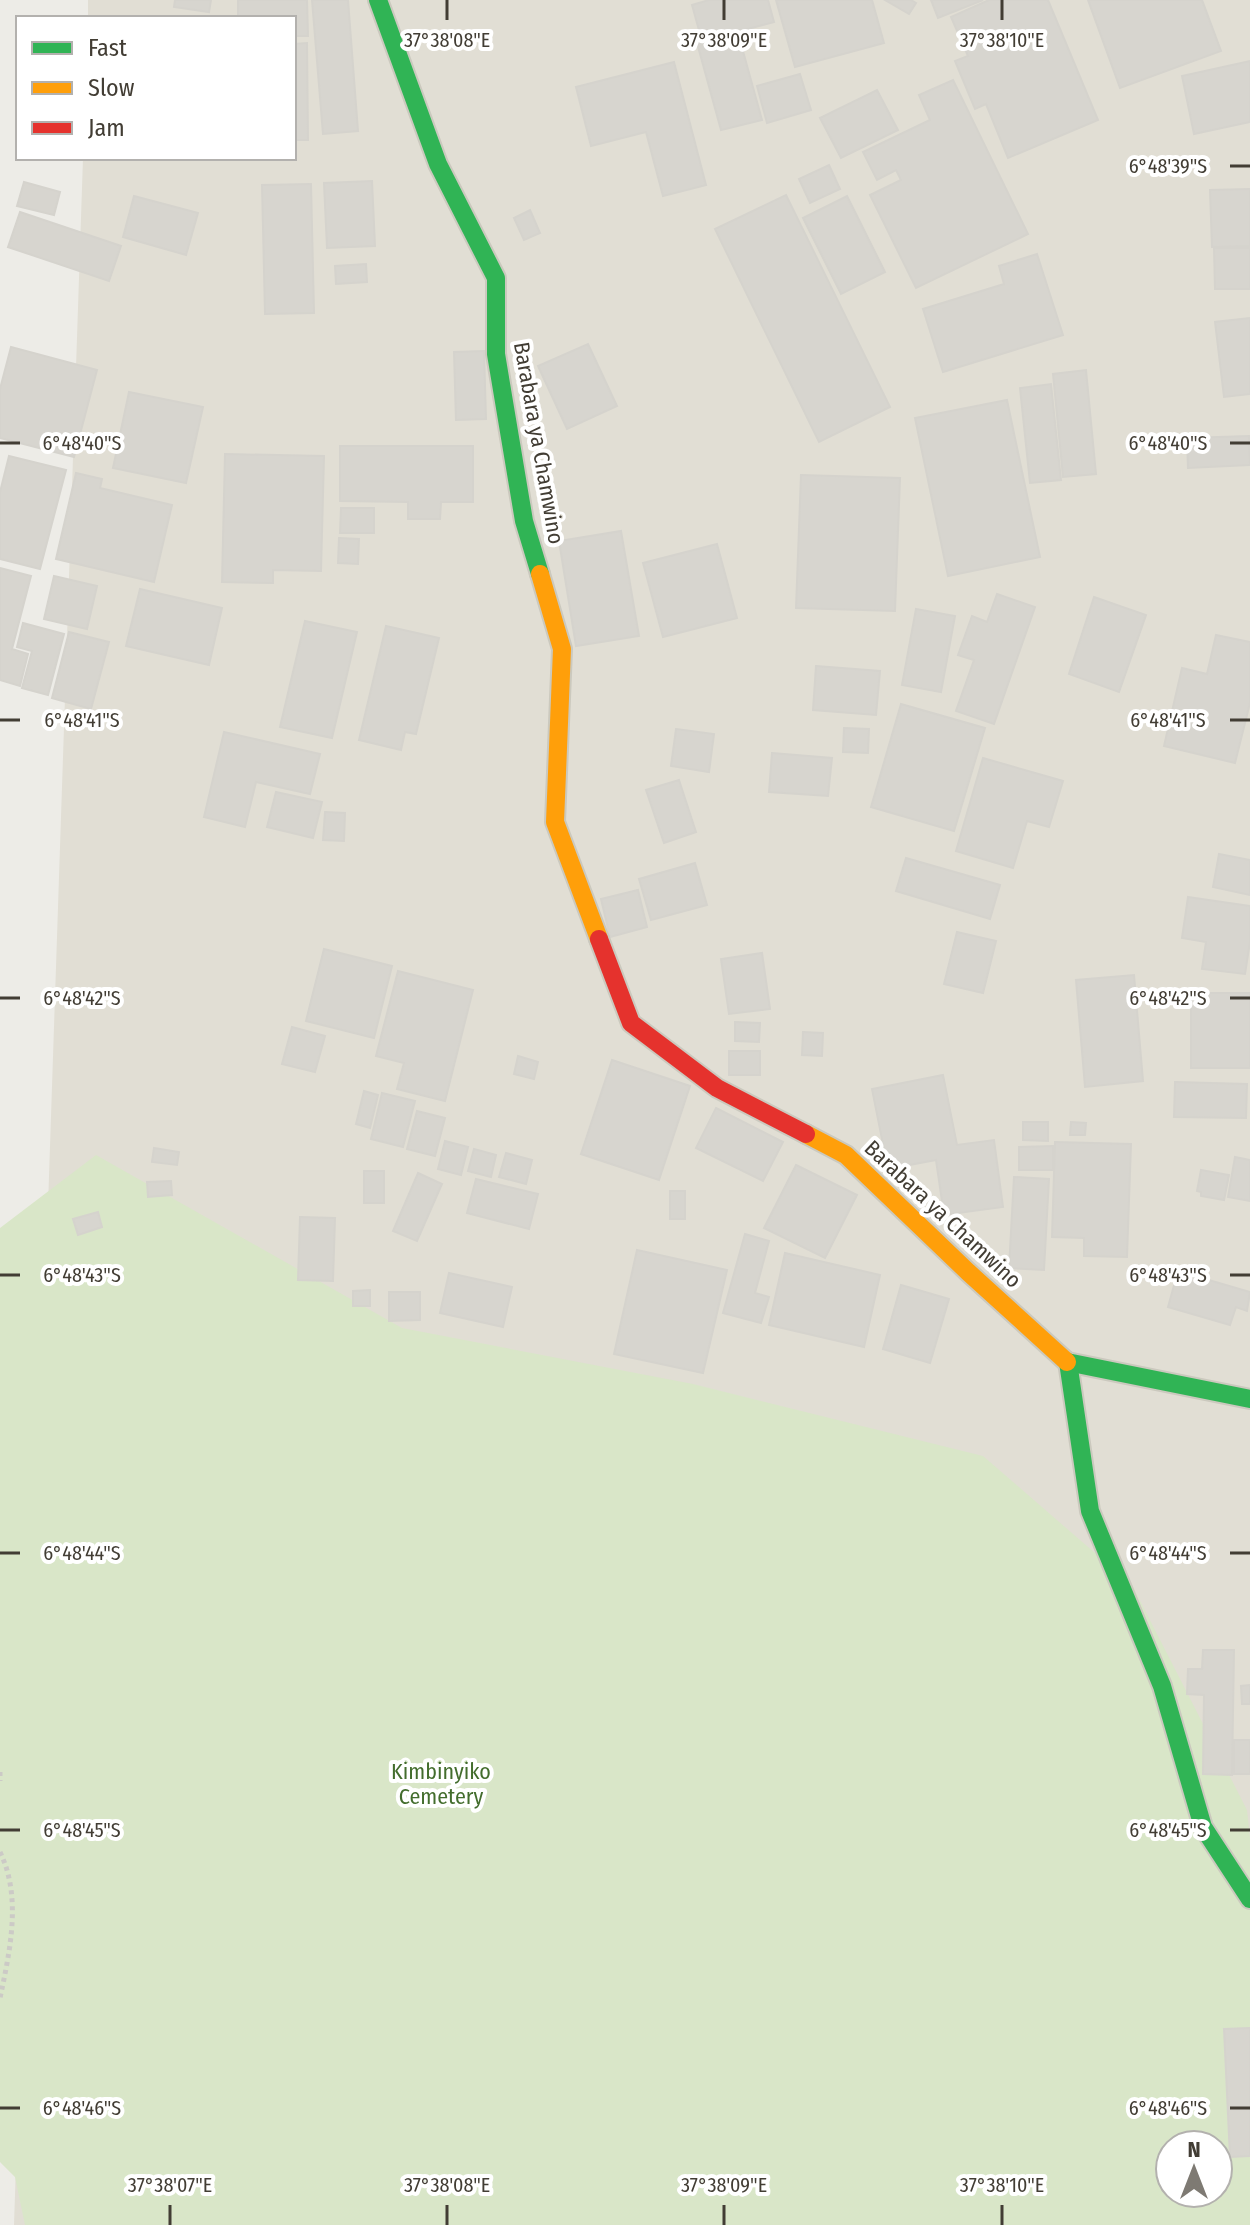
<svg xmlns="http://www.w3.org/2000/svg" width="1250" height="2225" font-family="'Fira Sans Condensed',sans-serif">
	<rect width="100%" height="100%" fill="#edece7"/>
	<path fill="#e1ded4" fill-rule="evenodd" d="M88 0H1250V2225H14L83 158H294V18H88ZM1170 2145H1218V2193H1170Z"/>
	<path fill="#d9e6c8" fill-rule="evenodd" d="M96 1155 402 1328 693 1384 983 1456 1132 1585 1247 1810 1250 1838V2225H25L15 2177 0 2162V1228ZM1170 2145H1218V2193H1170Z"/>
	<g fill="#d7d5cf" stroke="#d5d3cd" stroke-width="2">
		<polygon points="175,0 211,0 209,12 174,7"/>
		<polygon points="238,0 307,0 308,36 294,36 294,18 238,18"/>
		<polygon points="312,0 348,0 358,131 323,134"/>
		<polygon points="709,0 768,0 774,22 702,41 692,5"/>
		<polygon points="776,0 872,0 884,43 795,67"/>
		<polygon points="885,0 911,0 916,3 909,14"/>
		<polygon points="931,0 983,0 938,18"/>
		<polygon points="989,0 1048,0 1098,120 1008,158 986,104 975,109 955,61 968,56 951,17"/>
		<polygon points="1088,0 1202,0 1221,51 1120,88"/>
		<polygon points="738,33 762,120 721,130 697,43"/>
		<polygon points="307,43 308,140 294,140 294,44"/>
		<polygon points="1250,61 1250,122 1194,134 1182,76"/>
		<polygon points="674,62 706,185 663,196 646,132 591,146 576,87"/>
		<polygon points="800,74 811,110 767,123 757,86"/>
		<polygon points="953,80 1028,234 916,288 870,195 901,180 896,170 877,180 863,152 930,120 919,95"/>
		<polygon points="877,90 898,130 841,158 820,118"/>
		<polygon points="829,165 840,189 810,203 799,179"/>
		<polygon points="372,181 375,246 327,248 324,183"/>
		<polygon points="24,182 60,192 54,215 17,206"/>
		<polygon points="311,184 314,313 265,314 262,185"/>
		<polygon points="1250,189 1250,246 1212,247 1210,190"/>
		<polygon points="786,195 890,407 819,442 715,229"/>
		<polygon points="134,196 198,213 186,255 123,237"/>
		<polygon points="847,196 885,272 841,294 803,218"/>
		<polygon points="530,210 540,233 524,240 514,218"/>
		<polygon points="20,212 121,246 109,281 8,247"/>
		<polygon points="1214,248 1250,248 1250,289 1215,289"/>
		<polygon points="1037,254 1063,335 943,372 923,309 1004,284 999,266"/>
		<polygon points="366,264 367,282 336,284 335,266"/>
		<polygon points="1250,318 1250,394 1224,397 1215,322"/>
		<polygon points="588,344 617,406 567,429 538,366"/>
		<polygon points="11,347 97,370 74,457 0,438 0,389"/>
		<polygon points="484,351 486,419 456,420 454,352"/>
		<polygon points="1086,370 1096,474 1063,477 1053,374"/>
		<polygon points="1051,384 1061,480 1030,483 1020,388"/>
		<polygon points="129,392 203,407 186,483 113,468"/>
		<polygon points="1007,400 1040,557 948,576 915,418"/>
		<polygon points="1249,436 1250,465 1188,468 1187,438"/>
		<polygon points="340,446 473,446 473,502 441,502 440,519 408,519 408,502 340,501"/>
		<polygon points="225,454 324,456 321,571 273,570 273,583 222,582"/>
		<polygon points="9,456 66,470 40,569 0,559 0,492"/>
		<polygon points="76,473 102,479 100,488 172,505 154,582 56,559"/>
		<polygon points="801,475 900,478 895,611 796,608"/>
		<polygon points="341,508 374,508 374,533 340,533"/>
		<polygon points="621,531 639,636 576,646 559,541"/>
		<polygon points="339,538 359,539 358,564 338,563"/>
		<polygon points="717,544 737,618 663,637 643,563"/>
		<polygon points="0,568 31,576 12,649 28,654 20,686 0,680"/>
		<polygon points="54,576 97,586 87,629 44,619"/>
		<polygon points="140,589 222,608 209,665 126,646"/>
		<polygon points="997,594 1035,607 994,724 956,711 974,660 958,655 972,616 987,622"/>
		<polygon points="1094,597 1146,615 1119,692 1069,674"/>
		<polygon points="916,609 955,616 941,692 902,685"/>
		<polygon points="305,621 357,632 332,738 280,727"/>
		<polygon points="23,623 64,634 48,695 22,688 32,651 17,647"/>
		<polygon points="386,626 439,638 416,734 405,732 401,750 359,740"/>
		<polygon points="69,632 109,642 91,709 52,698"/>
		<polygon points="1216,635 1250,642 1250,703 1235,763 1164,746 1182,668 1207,674"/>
		<polygon points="816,666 880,671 876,715 813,710"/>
		<polygon points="901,704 985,728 954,831 871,807"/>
		<polygon points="844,728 869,729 868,753 843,752"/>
		<polygon points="676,729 714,734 709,772 671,766"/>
		<polygon points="224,732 320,754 310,794 256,782 245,827 204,817"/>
		<polygon points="772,753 832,758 828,796 769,792"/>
		<polygon points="983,758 1063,781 1049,827 1027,821 1013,868 956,851"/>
		<polygon points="679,780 696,832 664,843 646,790"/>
		<polygon points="276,792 322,802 313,838 267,827"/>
		<polygon points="325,812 345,813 344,841 323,840"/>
		<polygon points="1219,854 1250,860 1250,895 1213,887"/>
		<polygon points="906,858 1000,885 990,919 896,891"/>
		<polygon points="695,863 707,905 651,920 639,879"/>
		<polygon points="638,890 647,927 610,937 601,899"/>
		<polygon points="1188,897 1250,906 1250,942 1245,974 1202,969 1206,942 1182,938"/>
		<polygon points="957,932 996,941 983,993 944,984"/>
		<polygon points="324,949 392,966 374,1038 306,1021"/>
		<polygon points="762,953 770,1009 729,1014 721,959"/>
		<polygon points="398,971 473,990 445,1101 397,1089 404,1063 376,1056"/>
		<polygon points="1134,975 1143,1081 1085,1087 1076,980"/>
		<rect x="1191" y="993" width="59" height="75"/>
		<polygon points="735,1022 760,1023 759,1042 735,1041"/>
		<polygon points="292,1027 325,1036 315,1072 282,1064"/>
		<polygon points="803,1032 823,1033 822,1056 802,1055"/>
		<rect x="729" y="1051" width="31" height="24"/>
		<polygon points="518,1056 538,1062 534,1079 514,1074"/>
		<polygon points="612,1060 690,1086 659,1180 581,1154"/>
		<polygon points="943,1075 957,1145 994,1140 1003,1207 944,1215 936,1160 888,1169 872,1089"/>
		<polygon points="1175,1082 1247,1084 1246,1118 1174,1117"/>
		<polygon points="364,1091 378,1095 370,1128 356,1124"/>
		<polygon points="382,1093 415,1101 403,1147 371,1139"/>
		<polygon points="716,1108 783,1142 763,1181 696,1148"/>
		<polygon points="417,1111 445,1118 435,1156 407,1149"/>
		<polygon points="1023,1122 1048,1122 1048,1141 1023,1140"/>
		<polygon points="1071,1122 1086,1123 1085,1135 1070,1135"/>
		<polygon points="445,1141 468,1147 461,1175 438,1169"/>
		<polygon points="1055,1142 1131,1144 1127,1257 1084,1256 1084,1238 1052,1237"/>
		<polygon points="1053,1146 1053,1170 1019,1170 1019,1147"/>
		<polygon points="154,1148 179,1152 177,1165 152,1162"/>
		<polygon points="474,1149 496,1155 491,1177 468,1171"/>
		<polygon points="506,1153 532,1160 526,1184 499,1177"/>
		<polygon points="1235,1157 1250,1160 1250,1201 1228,1197"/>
		<polygon points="796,1165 857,1195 825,1258 764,1228"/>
		<polygon points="1201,1170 1229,1175 1224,1200 1201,1196 1201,1192 1197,1191"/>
		<rect x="364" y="1171" width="20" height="32"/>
		<polygon points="418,1173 442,1184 417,1241 393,1231"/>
		<polygon points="1014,1177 1049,1179 1044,1270 1009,1268"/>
		<polygon points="476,1179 538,1194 529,1229 467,1213"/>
		<polygon points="171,1181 172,1195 148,1197 147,1182"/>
		<rect x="670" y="1191" width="15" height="28"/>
		<polygon points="98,1212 102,1227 78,1235 73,1219"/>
		<polygon points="300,1217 335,1218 333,1281 298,1280"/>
		<polygon points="745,1234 769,1241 755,1293 769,1297 761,1323 723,1313"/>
		<polygon points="637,1250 727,1270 703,1373 614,1354"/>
		<polygon points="785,1253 880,1275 864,1347 769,1325"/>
		<polygon points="1178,1271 1250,1292 1247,1311 1236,1307 1230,1325 1168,1307"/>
		<polygon points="449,1273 512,1287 503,1327 440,1313"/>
		<polygon points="901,1285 949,1299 930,1363 883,1349"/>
		<polygon points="370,1290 370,1306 353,1306 353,1291"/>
		<polygon points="389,1292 420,1292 420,1320 389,1321"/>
		<polygon points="1203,1650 1234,1650 1232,1775 1203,1774 1204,1695 1187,1694 1188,1669 1202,1669"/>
		<polygon points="1250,1685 1250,1704 1242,1704 1241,1686"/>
		<rect x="1234" y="1740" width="16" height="34"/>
		<polygon points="1250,2028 1250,2156 1230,2157 1224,2029"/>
	</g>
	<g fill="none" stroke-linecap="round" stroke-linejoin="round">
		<defs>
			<g id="fast">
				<polyline points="378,0 438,164 496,278 496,354 524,521 540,574"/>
				<polyline points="1067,1362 1250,1399"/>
				<polyline points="1068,1362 1090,1511 1162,1686 1203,1827 1250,1899"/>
			</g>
			<g id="slow">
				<polyline points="540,574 562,649 555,822 599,939"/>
				<polyline points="806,1134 846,1155 968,1272 1067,1362"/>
			</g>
			<polyline id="jam" points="599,939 631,1023 717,1088 806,1134"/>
		</defs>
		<use href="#fast" stroke="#cbc9be" stroke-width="22"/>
		<use href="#slow" stroke="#cbc9be" stroke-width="22"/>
		<use href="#jam" stroke="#cbc9be" stroke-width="22"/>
		<g stroke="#cccac6" stroke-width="5" stroke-dasharray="4 4" stroke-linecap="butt">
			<polyline points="0,1772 0,1781"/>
			<path d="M0 1852C22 1897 10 1951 0 1998"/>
		</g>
		<use href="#fast" stroke="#30b455" stroke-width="18"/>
		<use href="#slow" stroke="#ff9f0a" stroke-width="18"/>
		<use href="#jam" stroke="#e5322d" stroke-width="18"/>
	</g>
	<path fill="none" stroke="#423d34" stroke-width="3" d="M447 0V20M724 0V20M1002 0V20M1230 166H1250M0 443H20M1230 443H1250M0 720H20M1230 720H1250M0 998H20M1230 998H1250M0 1275H20M1230 1275H1250M0 1553H20M1230 1553H1250M0 1830H20M1230 1830H1250M0 2108H20M1230 2108H1250M170 2205V2225M447 2205V2225M724 2205V2225M1002 2205V2225"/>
	<g text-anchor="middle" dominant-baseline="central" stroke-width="8" stroke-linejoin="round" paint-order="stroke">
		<g font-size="22" fill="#423d34" stroke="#fff">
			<text transform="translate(539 443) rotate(80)">Barabara ya Chamwino</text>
			<text transform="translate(943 1214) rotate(43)">Barabara ya Chamwino</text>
		</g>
		<g font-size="22" fill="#436d2d" stroke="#fff">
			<text x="441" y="1771">Kimbinyiko<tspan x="441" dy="25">Cemetery</tspan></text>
		</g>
	</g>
	<g font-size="20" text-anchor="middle" fill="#423d34" stroke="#fff" stroke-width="8" stroke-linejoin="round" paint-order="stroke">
		<text x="447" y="47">37°38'08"E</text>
		<text x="724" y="47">37°38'09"E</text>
		<text x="1002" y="47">37°38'10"E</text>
		<text x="1168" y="173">6°48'39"S</text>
		<text x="82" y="450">6°48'40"S</text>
		<text x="1168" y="450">6°48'40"S</text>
		<text x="82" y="727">6°48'41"S</text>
		<text x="1168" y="727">6°48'41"S</text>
		<text x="82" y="1005">6°48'42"S</text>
		<text x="1168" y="1005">6°48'42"S</text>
		<text x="82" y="1282">6°48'43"S</text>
		<text x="1168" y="1282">6°48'43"S</text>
		<text x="82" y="1560">6°48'44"S</text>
		<text x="1168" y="1560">6°48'44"S</text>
		<text x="82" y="1837">6°48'45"S</text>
		<text x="1168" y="1837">6°48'45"S</text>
		<text x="82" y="2115">6°48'46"S</text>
		<text x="1168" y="2115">6°48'46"S</text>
		<text x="170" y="2192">37°38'07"E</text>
		<text x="447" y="2192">37°38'08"E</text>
		<text x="724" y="2192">37°38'09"E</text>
		<text x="1002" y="2192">37°38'10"E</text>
	</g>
	<rect x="16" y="16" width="280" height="144" fill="#ffffff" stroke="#b3b1ae" stroke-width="2"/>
	<rect x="32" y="42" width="40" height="12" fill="#30b455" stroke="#b3b1ae" stroke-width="2"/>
	<text x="88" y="56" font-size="24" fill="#423d34">Fast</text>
	<rect x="32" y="82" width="40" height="12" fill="#ff9f0a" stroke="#b3b1ae" stroke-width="2"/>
	<text x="88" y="96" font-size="24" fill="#423d34">Slow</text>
	<rect x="32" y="122" width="40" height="12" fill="#e5322d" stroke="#b3b1ae" stroke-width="2"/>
	<text x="88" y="136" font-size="24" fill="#423d34">Jam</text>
	<g transform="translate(1194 2169)"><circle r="38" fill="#ffffff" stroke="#b3b1ae" stroke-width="2"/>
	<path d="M0-6L14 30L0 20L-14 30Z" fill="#7e7a73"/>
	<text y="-12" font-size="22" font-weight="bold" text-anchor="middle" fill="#423d34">N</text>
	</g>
</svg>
